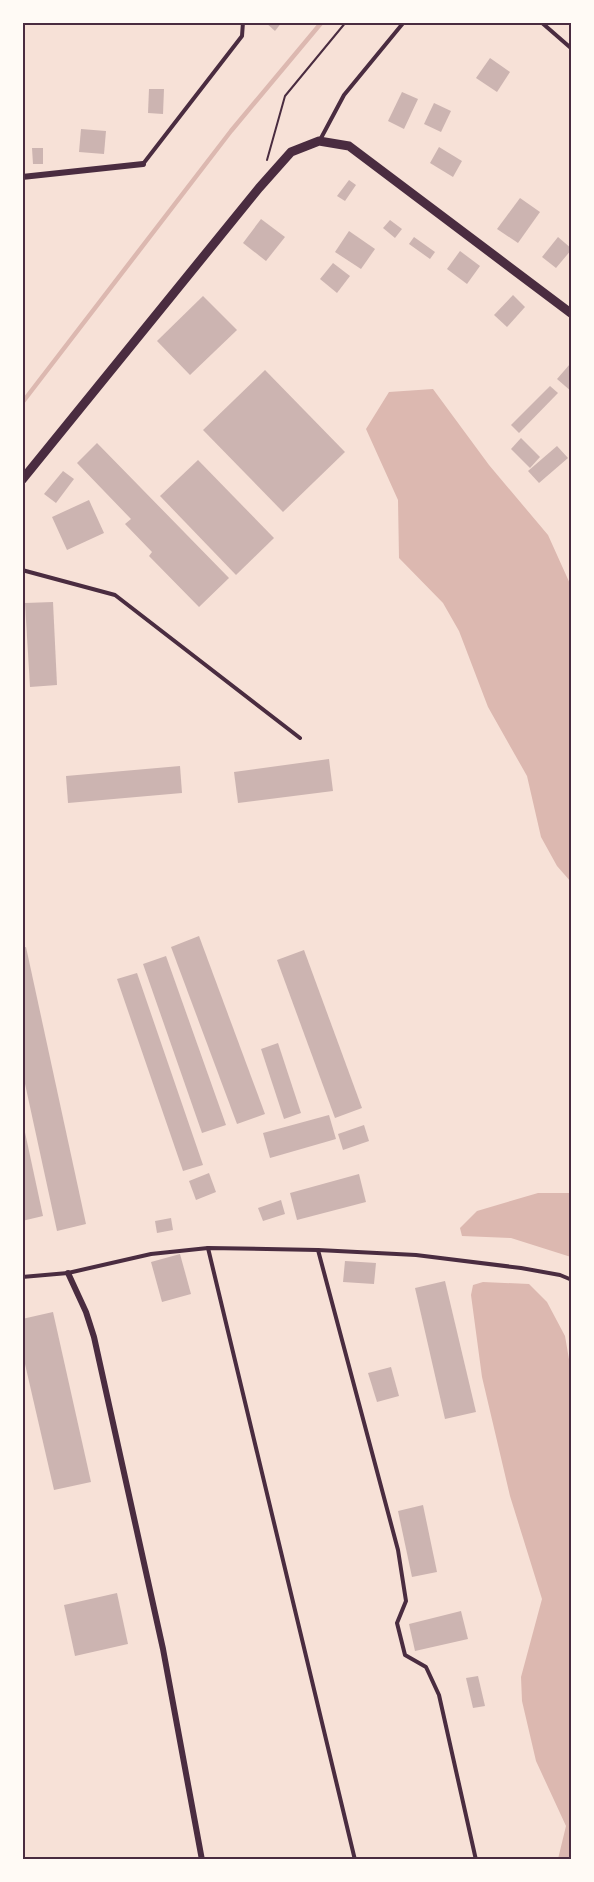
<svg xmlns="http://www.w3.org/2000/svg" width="594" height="1882" font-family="Rubik,sans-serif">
	<rect width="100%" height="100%" fill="#f7e1d7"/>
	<g fill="#dcb8b0">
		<polygon points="433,389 489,465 548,535 571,586 571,882 557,866 541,837 527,776 488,707 459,631 443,603 399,558 398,500 366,429 389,392"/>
		<polygon points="538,1193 571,1193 571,1257 511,1238 462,1236 460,1228 477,1211"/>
		<polygon points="483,1282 529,1284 547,1302 565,1336 571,1371 571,1859 558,1859 566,1826 536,1761 522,1701 521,1677 542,1599 510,1496 482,1377 471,1295 473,1285"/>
	</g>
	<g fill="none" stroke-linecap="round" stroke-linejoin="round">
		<polyline stroke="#dcb8b0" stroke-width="4.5" points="22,403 231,131 322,22"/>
	</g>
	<g fill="#ccb4b1">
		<polygon points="265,22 282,22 275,31"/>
		<polygon points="490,58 510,72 497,92 476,78"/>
		<polygon points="149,89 164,89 163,114 148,113"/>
		<polygon points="402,92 418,99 404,129 388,121"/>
		<polygon points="434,103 451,111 441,132 424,124"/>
		<polygon points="81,129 106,131 104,154 79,152"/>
		<polygon points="439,147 462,161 453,177 430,163"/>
		<polygon points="32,148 43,148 43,164 33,164"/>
		<polygon points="349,180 356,185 345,201 337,196"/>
		<polygon points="520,198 540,212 518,243 497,229"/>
		<polygon points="261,219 285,237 266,261 243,243"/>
		<polygon points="390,220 402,229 395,238 383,228"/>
		<polygon points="349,231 375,249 361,269 335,252"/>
		<polygon points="414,237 435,252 430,259 409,244"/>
		<polygon points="558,237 572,249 556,268 542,257"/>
		<polygon points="460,251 480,266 467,284 447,269"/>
		<polygon points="333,263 350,276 337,293 320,279"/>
		<polygon points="513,295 525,307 507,327 494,315"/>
		<polygon points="203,296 237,330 190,375 157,341"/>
		<polygon points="570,364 572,365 572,392 557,379"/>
		<polygon points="265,370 345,452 283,512 203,430"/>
		<polygon points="550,386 558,393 519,433 511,425"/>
		<polygon points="521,438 540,457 530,468 511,449"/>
		<polygon points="97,443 229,578 199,607 149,556 152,552 125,524 131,519 77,463"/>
		<polygon points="557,446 568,458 539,483 528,471"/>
		<polygon points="198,460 274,538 236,575 160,496"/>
		<polygon points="63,471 74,479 56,503 44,494"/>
		<polygon points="89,500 104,533 67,550 52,517"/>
		<polygon points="53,602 57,685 30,687 25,603"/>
		<polygon points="329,759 333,791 238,803 234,772"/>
		<polygon points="180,766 182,793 68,803 66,776"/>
		<polygon points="199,936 265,1114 237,1124 171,947"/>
		<polygon points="26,947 86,1224 57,1231 22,1070 22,948"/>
		<polygon points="304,950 362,1108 335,1118 277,960"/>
		<polygon points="166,956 226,1125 202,1133 143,964"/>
		<polygon points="137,973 203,1165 183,1171 117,979"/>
		<polygon points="278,1043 301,1113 284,1119 261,1049"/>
		<polygon points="329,1115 336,1139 270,1158 263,1133"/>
		<polygon points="23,1123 43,1216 22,1221 22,1124"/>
		<polygon points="364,1125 369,1141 343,1150 338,1134"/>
		<polygon points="209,1173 216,1192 196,1200 189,1181"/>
		<polygon points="359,1174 366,1202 297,1220 290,1193"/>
		<polygon points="281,1200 285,1214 263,1221 258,1208"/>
		<polygon points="171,1218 173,1230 157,1233 155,1221"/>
		<polygon points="180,1254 191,1294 162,1302 151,1262"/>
		<polygon points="345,1261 376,1263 374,1284 343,1282"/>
		<polygon points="445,1281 476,1412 445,1419 415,1288"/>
		<polygon points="53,1312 91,1482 54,1490 22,1351 22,1319"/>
		<polygon points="391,1367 399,1396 377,1402 368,1373"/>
		<polygon points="423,1505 437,1572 412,1577 398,1511"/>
		<polygon points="117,1593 128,1644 75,1656 64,1605"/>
		<polygon points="461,1611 468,1639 415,1651 409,1624"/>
		<polygon points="478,1676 485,1706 473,1708 466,1678"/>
	</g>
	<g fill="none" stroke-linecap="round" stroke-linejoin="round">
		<polyline stroke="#4a2c40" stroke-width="2" points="267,160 285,96 346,22"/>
		<g stroke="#4a2c40" stroke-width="4">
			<polyline points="541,22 572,49"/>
			<polyline points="320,140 344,95 404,22"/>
			<polyline points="143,164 242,36 243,22"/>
			<polyline points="22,570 115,595 300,738"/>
			<polyline points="208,1248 355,1860"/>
			<polyline points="318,1250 398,1550 406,1601 397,1623 405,1655 426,1667 439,1695 476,1860"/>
			<polyline points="22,1277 68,1273 151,1254 208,1248 318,1250 416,1255 521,1268 560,1275 572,1280"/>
		</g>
		<g stroke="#4a2c40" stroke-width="6">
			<polyline points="22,177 143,164"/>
			<polyline points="68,1273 86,1312 94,1337 163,1649 202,1860"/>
		</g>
		<polyline stroke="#4a2c40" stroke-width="9" points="22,480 259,188 291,152 319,141 349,146 572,314"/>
	</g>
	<rect width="594" height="1882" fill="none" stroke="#fffaf5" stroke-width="48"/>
	<rect x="24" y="24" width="546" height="1834" fill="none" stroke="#4a2c40" stroke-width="2"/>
</svg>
